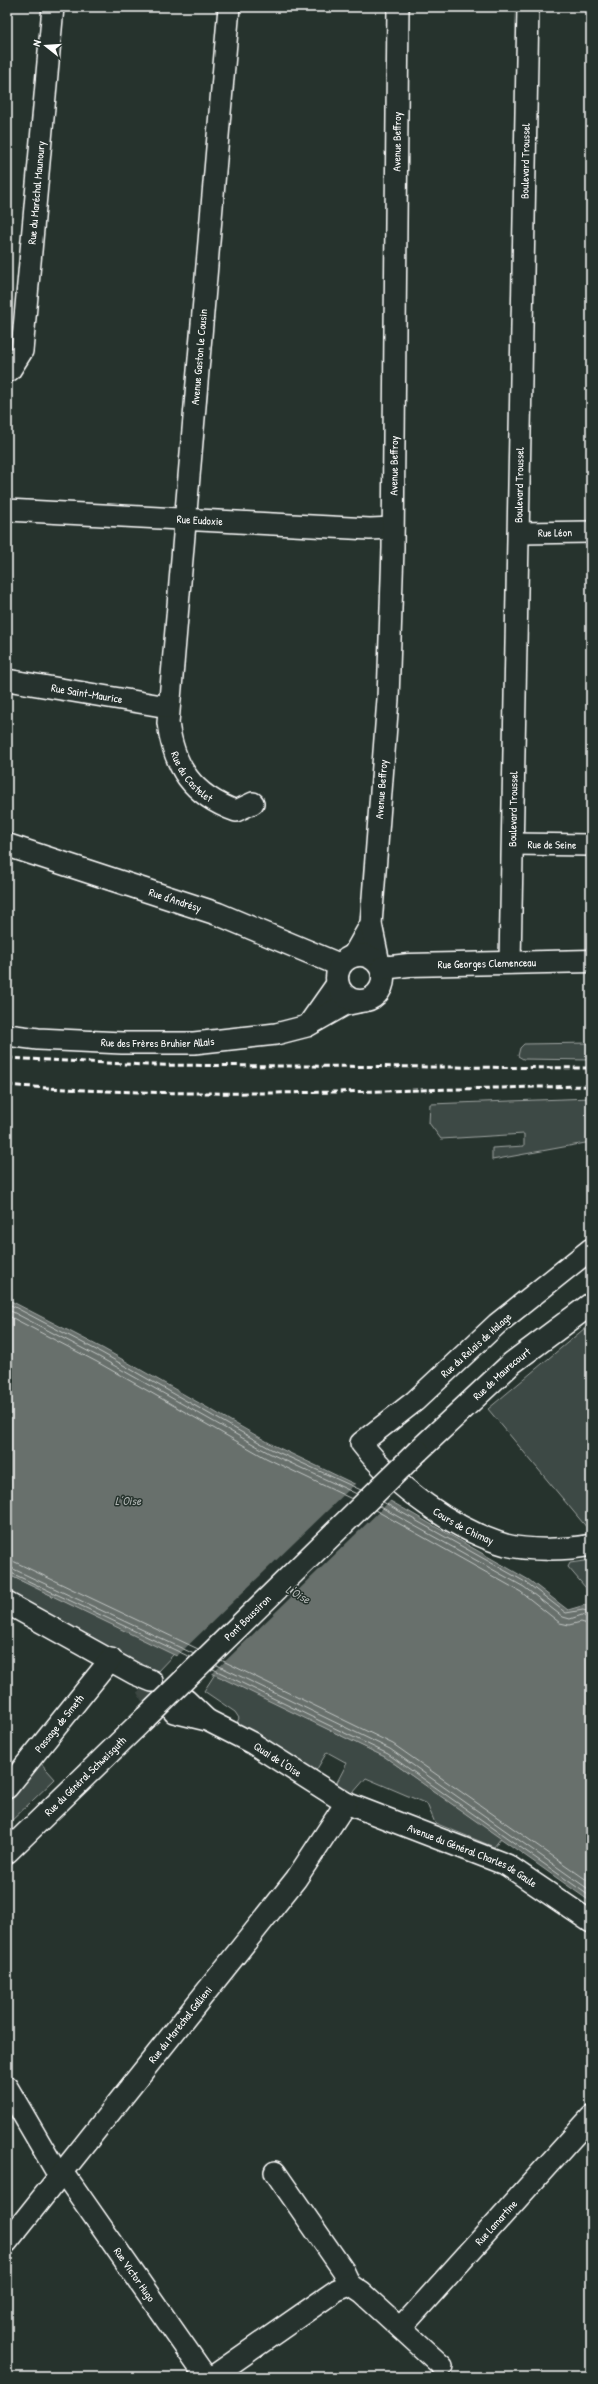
<svg xmlns="http://www.w3.org/2000/svg" width="598" height="2384" font-family="'Patrick Hand',sans-serif">
	<rect width="100%" height="100%" fill="#26332d"/>
	<filter id="ink" filterUnits="userSpaceOnUse"><feTurbulence type="fractalNoise" baseFrequency=".025" numOctaves="2"/><feDisplacementMap in="SourceGraphic" scale="8" xChannelSelector="R" yChannelSelector="G"/><feConvolveMatrix kernelMatrix="1 2 1 2 8 2 1 2 1" color-interpolation-filters="sRGB"/></filter>
	<g filter="url(#ink)">
		<g fill="#3e4944" stroke="#9ea4a2">
			<polygon points="591,1043 591,1060 523,1059 518,1056 520,1048 524,1044"/>
			<polygon points="591,1098 591,1142 492,1160 492,1148 524,1146 524,1134 441,1139 429,1123 430,1104"/>
			<polygon points="591,1323 591,1529 588,1529 488,1409"/>
			<polygon points="591,1560 591,1594 568,1567 570,1563"/>
			<polygon points="7,1574 174,1654 156,1673 7,1594"/>
			<polygon points="215,1674 385,1757 501,1838 494,1847 435,1823 427,1804 366,1778 352,1794 335,1786 347,1763 327,1752 314,1774 288,1754 237,1723 239,1718 235,1712 204,1691"/>
			<polygon points="39,1761 55,1779 7,1825 7,1800"/>
		</g>
		<polygon fill="#67706c" stroke="#a4a9a7" points="7,1299 104,1349 273,1445 392,1502 529,1580 568,1610 585,1605 591,1611 591,1902 385,1757 7,1574"/>
		<polygon fill="#26332d" points="357,1482 391,1500 211,1675 176,1657"/>
		<g fill="none" stroke-linecap="round" stroke-linejoin="round">
			<g stroke="#c2c6c4" stroke-width="1">
				<polyline points="7,1303 102,1353 271,1449 361,1490"/>
				<polyline points="7,1309 99,1357 269,1453 357,1494"/>
				<polyline points="7,1315 97,1362 266,1458 352,1499"/>
				<polyline points="383,1502 527,1583 566,1613 583,1610 591,1613"/>
				<polyline points="379,1506 524,1587 563,1617 570,1619 582,1615 591,1619"/>
				<polyline points="375,1510 521,1592 560,1623 569,1625 581,1622 591,1625"/>
				<polyline points="7,1560 15,1562 198,1649"/>
				<polyline points="7,1566 194,1654"/>
				<polyline points="7,1571 190,1657"/>
				<polyline points="221,1660 393,1744 591,1883"/>
				<polyline points="217,1665 390,1749 591,1891"/>
				<polyline points="213,1669 388,1754 591,1897"/>
			</g>
			<polyline stroke="#3c4742" stroke-width="21" stroke-dasharray="21 10" stroke-linecap="butt" points="146,1687 155,1703 174,1712"/>
			<defs>
				<g id="street">
					<path id="s1" d="M229 7 168 723C174 767 192 795 236 811L253 803"/>
					<path id="s2" d="M7 372 10 370 22 351 53 7"/>
					<path id="s3" d="M7 510 370 529 393 528"/>
					<path id="s4" d="M520 533 591 532"/>
					<path id="s5" d="M7 680 168 707"/>
					<path id="s6" d="M513 844 591 845"/>
					<polyline points="353,956 371,924"/>
					<path id="s7" d="M379 963 371 924 388 699 393 548 398 7"/>
					<path id="s8" d="M510 963 528 7"/>
					<polyline points="311,1021 337,984"/>
					<path id="s9" d="M7 1035 38 1039 122 1043H194L276 1034 307 1026 344 1005 358 1002"/>
					<path id="s10" d="M591 1249 497 1324 415 1401 361 1443C394 1486 454 1530 506 1545 529 1551 568 1550 591 1545"/>
					<polyline points="7,1603 135,1674 152,1681"/>
					<path id="s11" d="M186 1700 207 1720 252 1743 346 1803 507 1865 591 1922"/>
					<polyline points="174,1712 207,1720"/>
					<path id="s12" d="M7 1788 111 1659"/>
					<polyline points="7,2087 59,2176"/>
					<path id="s13" d="M63 2172 206 2377"/>
					<polyline points="275,2172 343,2270 350,2285"/>
					<path id="s14" d="M7 2242 296 1879 346 1803"/>
					<path id="s15" d="M401 2328 591 2117"/>
					<polyline points="212,2377 337,2290 350,2285 362,2293 442,2366"/>
				</g>
				<g id="secondary">
					<path id="s16" d="M7 845 218 914 340 965"/>
					<circle cx="360" cy="978" r="23"/>
					<path id="s17" d="M382 968 409 965 591 961"/>
					<path id="s18" d="M418 1451 512 1363 591 1304"/>
					<path id="s19" d="M7 1852 146 1717"/>
				</g>
			</defs>
			<use href="#street" stroke="#fff" stroke-width="24"/>
			<use href="#secondary" stroke="#fff" stroke-width="25"/>
			<use href="#street" stroke="#26332d" stroke-width="21"/>
			<use href="#secondary" stroke="#26332d" stroke-width="22"/>
			<g stroke="#fff" stroke-width="3" stroke-dasharray="6 3" stroke-linecap="butt">
				<polyline points="7,1058 146,1065 591,1068"/>
				<path d="M7 1085C201 1101 397 1089 591 1086"/>
			</g>
			<defs>
				<g id="secondary-bridge">
					<path id="s20" d="M146 1717 418 1451"/>
				</g>
			</defs>
			<use href="#secondary-bridge" stroke="#fff" stroke-width="25" stroke-linecap="butt"/>
			<use href="#secondary-bridge" stroke="#26332d" stroke-width="22"/>
		</g>
	</g>
	<g text-anchor="middle" dominant-baseline="central" stroke-width="3" stroke-linejoin="round" paint-order="stroke">
		<g font-size="11" fill="#fff" stroke="#26332d">
			<text stroke="none"><textPath href="#s7" startOffset="823">Avenue Beffroy</textPath></text>
			<text stroke="none"><textPath href="#s8" startOffset="802">Boulevard Troussel</textPath></text>
			<text stroke="none"><textPath href="#s2" startOffset="185">Rue du Maréchal Maunoury</textPath></text>
			<text transform="translate(199 357) rotate(-85)">Avenue Gaston le Cousin</text>
			<text stroke="none"><textPath href="#s7" startOffset="499">Avenue Beffroy</textPath></text>
			<text stroke="none"><textPath href="#s8" startOffset="478">Boulevard Troussel</textPath></text>
			<text stroke="none"><textPath href="#s3" startOffset="193">Rue Eudoxie</textPath></text>
			<text stroke="none"><textPath href="#s4" startOffset="35">Rue Léon</textPath></text>
			<text stroke="none"><textPath href="#s5" startOffset="81">Rue Saint-Maurice</textPath></text>
			<text stroke="none"><textPath href="#s1" startOffset="779">Rue du Castelet</textPath></text>
			<text stroke="none"><textPath href="#s7" startOffset="175">Avenue Beffroy</textPath></text>
			<text stroke="none"><textPath href="#s8" startOffset="154">Boulevard Troussel</textPath></text>
			<text stroke="none"><textPath href="#s6" startOffset="39">Rue de Seine</textPath></text>
			<text stroke="none"><textPath href="#s16" startOffset="177">Rue d'Andrésy</textPath></text>
			<text stroke="none"><textPath href="#s17" startOffset="105">Rue Georges Clemenceau</textPath></text>
			<text stroke="none"><textPath href="#s9" startOffset="151">Rue des Frères Bruhier Allais</textPath></text>
			<text transform="translate(476 1345) rotate(-42)">Rue du Relais de Halage</text>
			<text stroke="none"><textPath href="#s18" startOffset="114">Rue de Maurecourt</textPath></text>
			<text stroke="none"><textPath href="#s10" startOffset="434">Cours de Chimay</textPath></text>
			<text stroke="none"><textPath href="#s20" startOffset="142">Pont Boussiron</textPath></text>
			<text stroke="none"><textPath href="#s12" startOffset="83">Passage de Smeth</textPath></text>
			<text stroke="none"><textPath href="#s11" startOffset="110">Quai de l'Oise</textPath></text>
			<text stroke="none"><textPath href="#s19" startOffset="109">Rue du Général Schweisguth</textPath></text>
			<text stroke="none"><textPath href="#s11" startOffset="328">Avenue du Général Charles de Gaule</textPath></text>
			<text stroke="none"><textPath href="#s14" startOffset="278">Rue du Maréchal Gallieni</textPath></text>
			<text stroke="none"><textPath href="#s15" startOffset="142">Rue Lamartine</textPath></text>
			<text stroke="none"><textPath href="#s13" startOffset="125">Rue Victor Hugo</textPath></text>
		</g>
		<g font-size="12" font-style="italic" fill="#b3b8b6" stroke="#26332d">
			<text x="128" y="1500">L’Oise</text>
			<text transform="translate(298 1594) rotate(28)">L'Oise</text>
		</g>
	</g>
	<rect width="598" height="2384" fill="none" stroke="#26332d" stroke-width="24"/>
	<rect x="12" y="12" width="574" height="2360" fill="none" stroke="#fff" stroke-width="1.5" filter="url(#ink)"/>
	<g transform="translate(46 46) rotate(287)" stroke="#26332d" stroke-width="3" paint-order="stroke">
	<path d="M0-3L7 15L0 10L-7 15Z" fill="#ffffff"/>
	<text y="-6" font-size="11" font-weight="bold" text-anchor="middle" fill="#ffffff">N</text>
	</g>
</svg>
